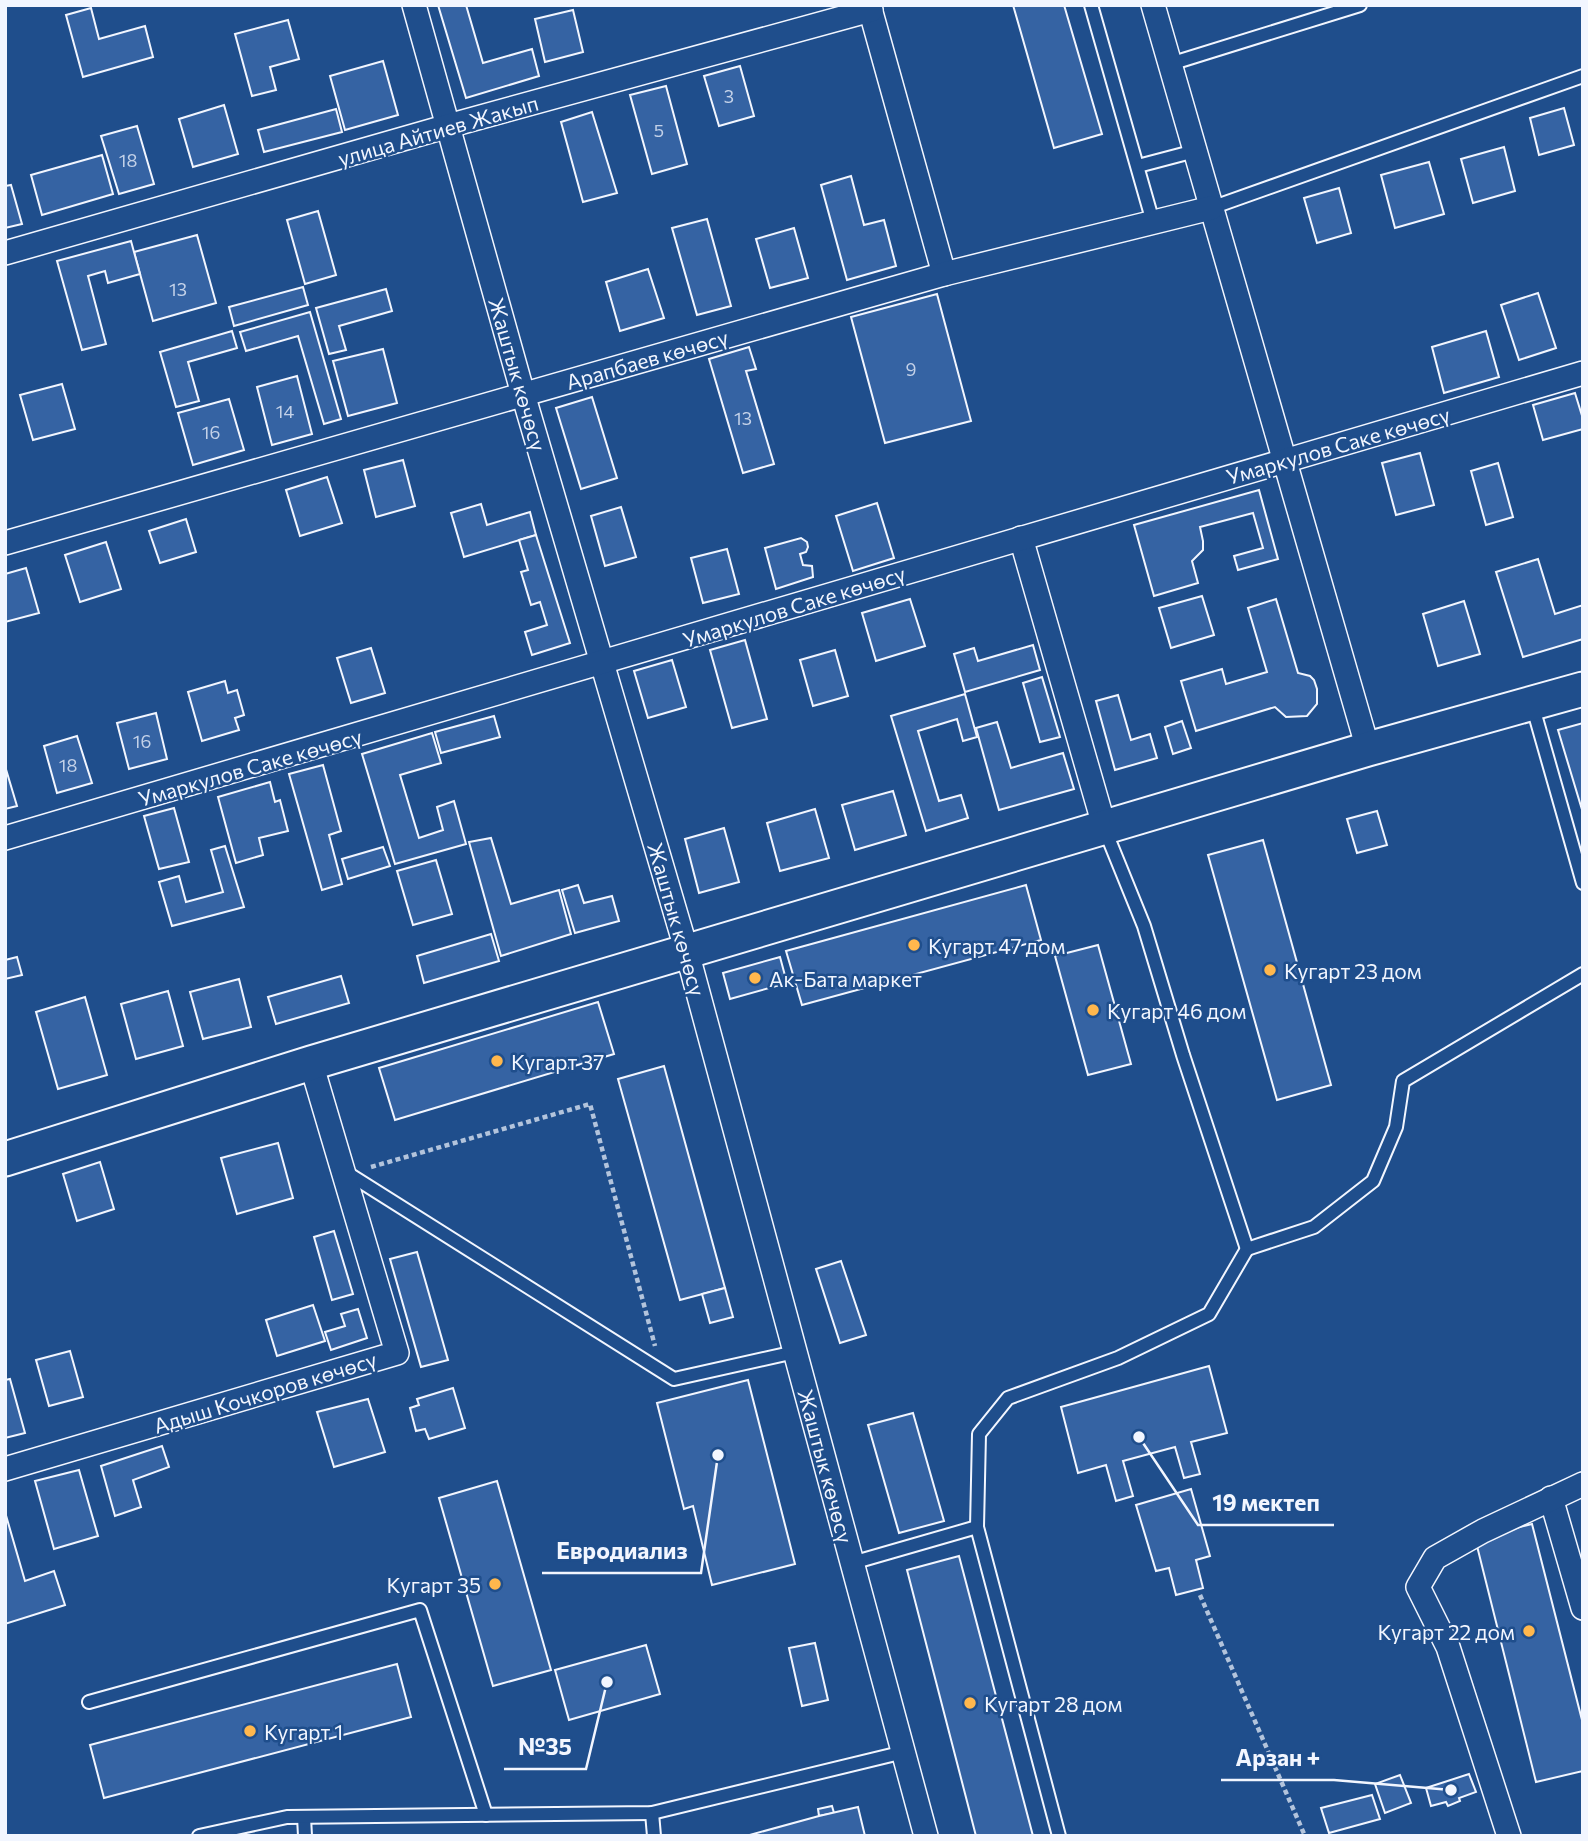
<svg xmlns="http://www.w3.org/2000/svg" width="1588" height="1841" font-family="Commissioner,sans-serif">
	<rect width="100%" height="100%" fill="#1f4e8c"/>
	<g fill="#3563a3" stroke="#f2f6ff" stroke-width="2">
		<polygon points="438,5 466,5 483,63 532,49 539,76 466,98"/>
		<polygon points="1013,5 1064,5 1102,134 1054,148"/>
		<polygon points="91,8 99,39 145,26 153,57 83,77 66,15"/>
		<polygon points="573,10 583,52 545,62 535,19"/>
		<polygon points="288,20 299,59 270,67 276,90 252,96 235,34"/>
		<polygon points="383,61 398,115 345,130 330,76"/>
		<polygon points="740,66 754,116 719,126 704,76"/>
		<polygon points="666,86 687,164 652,174 630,95"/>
		<polygon points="224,105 238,154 193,167 179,119"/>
		<polygon points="1564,108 1574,145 1539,155 1530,118"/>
		<polygon points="336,109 342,132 264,152 258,130"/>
		<polygon points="592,112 617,193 583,202 561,122"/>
		<polygon points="137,126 154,184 119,194 101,136"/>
		<polygon points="1504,147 1515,191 1473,203 1461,159"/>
		<polygon points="102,155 113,194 42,215 31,175"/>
		<polygon points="1429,162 1444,214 1395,228 1381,175"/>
		<polygon points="851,176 864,225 884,220 896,266 847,280 821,185"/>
		<polygon points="11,185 22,224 5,228 5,186"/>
		<polygon points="1339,188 1351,233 1317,243 1304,198"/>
		<polygon points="318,211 336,275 305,284 287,220"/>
		<polygon points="707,219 731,306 697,315 672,228"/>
		<polygon points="794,228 808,278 770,288 756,239"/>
		<polygon points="197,235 216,303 153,321 134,252"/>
		<polygon points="131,241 140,274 108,283 105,271 88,276 106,344 82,350 57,261"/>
		<polygon points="648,269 664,318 620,331 606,282"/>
		<polygon points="303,287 308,305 234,326 229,307"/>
		<polygon points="386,289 392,311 339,326 346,350 329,354 316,308"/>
		<polygon points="1538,293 1556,348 1519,360 1501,305"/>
		<polygon points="937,294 971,421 885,443 851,317"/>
		<polygon points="310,312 341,419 324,424 298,336 246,351 240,332"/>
		<polygon points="232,331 237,348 188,362 199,401 176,407 160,352"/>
		<polygon points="1486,331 1499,377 1444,393 1432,347"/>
		<polygon points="749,347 756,369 746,371 774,464 743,473 709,359"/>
		<polygon points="383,349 397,403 348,416 333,361"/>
		<polygon points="297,376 312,434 272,445 257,387"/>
		<polygon points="62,384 75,429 33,440 20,395"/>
		<polygon points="1575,393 1583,419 1583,429 1543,440 1533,405"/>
		<polygon points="592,397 617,478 581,489 556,408"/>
		<polygon points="229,399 244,450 193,465 178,413"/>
		<polygon points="1420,453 1434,505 1396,515 1382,463"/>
		<polygon points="403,460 415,506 376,517 364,470"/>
		<polygon points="1498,463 1513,517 1486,525 1471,471"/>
		<polygon points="327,477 342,523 300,536 286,490"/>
		<polygon points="1259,490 1278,559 1238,570 1234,556 1263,548 1253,513 1200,527 1203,541 1203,550 1192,561 1198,583 1154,596 1134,525"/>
		<polygon points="877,503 894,558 853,571 836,516"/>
		<polygon points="481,504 487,525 530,512 536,535 464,557 451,513"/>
		<polygon points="621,507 636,557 605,566 591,516"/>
		<polygon points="186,519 196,552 160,563 149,531"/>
		<polygon points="536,535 570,643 532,655 525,632 547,625 540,602 531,605 521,572 528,570 519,540"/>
		<polygon points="801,538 807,542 808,547 806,552 800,554 803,565 812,566 813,577 776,589 765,548"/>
		<polygon points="106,542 121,589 80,602 65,555"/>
		<polygon points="727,549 739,594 703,603 691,558"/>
		<polygon points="1538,559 1555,614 1583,605 1583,639 1523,657 1496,572"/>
		<polygon points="26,568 39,613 5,622 5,574"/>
		<polygon points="1202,596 1214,635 1171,648 1159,608"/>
		<polygon points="910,599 925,646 876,661 862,613"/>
		<polygon points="1276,599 1298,673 1310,676 1314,680 1317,689 1317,704 1307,716 1286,717 1275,707 1196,731 1181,681 1222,669 1226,684 1267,672 1248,608"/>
		<polygon points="1464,601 1480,654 1438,666 1423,614"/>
		<polygon points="745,640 767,719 732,728 710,650"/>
		<polygon points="1033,645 1040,670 965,692 954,654 974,648 978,661"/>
		<polygon points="371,648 385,693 351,703 337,658"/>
		<polygon points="835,650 848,696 813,706 800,660"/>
		<polygon points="672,660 686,707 648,718 634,671"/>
		<polygon points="1042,677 1060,737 1040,742 1023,683"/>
		<polygon points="225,681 228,693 237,690 244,715 235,718 239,730 202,741 188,692"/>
		<polygon points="965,694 977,737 963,741 957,719 918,731 939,801 961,795 968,818 926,831 891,716"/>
		<polygon points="1118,695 1131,740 1150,734 1157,758 1115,770 1096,701"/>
		<polygon points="156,713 167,759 129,769 117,723"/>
		<polygon points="494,716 500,737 441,753 435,732"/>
		<polygon points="1182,721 1191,748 1173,754 1165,727"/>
		<polygon points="997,722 1011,768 1063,753 1074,789 999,810 976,728"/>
		<polygon points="1583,723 1583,813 1558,730"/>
		<polygon points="432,733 441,763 400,775 419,838 443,830 437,807 454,801 466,844 395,864 362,754"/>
		<polygon points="77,736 92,783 57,793 44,746"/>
		<polygon points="323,765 341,831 329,835 342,884 322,890 289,774"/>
		<polygon points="5,766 17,806 5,809"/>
		<polygon points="270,782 275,802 280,800 288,831 259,838 263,855 236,863 218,797"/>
		<polygon points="893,791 906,835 855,850 842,805"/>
		<polygon points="174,808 189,862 159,869 144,816"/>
		<polygon points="815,809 829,858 780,871 767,823"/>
		<polygon points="1377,811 1387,845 1357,853 1347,819"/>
		<polygon points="724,828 739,882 699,893 685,839"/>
		<polygon points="491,838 511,904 559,890 571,934 501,956 469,842"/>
		<polygon points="1263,840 1331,1085 1277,1100 1208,855"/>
		<polygon points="225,846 244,907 172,926 159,882 179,876 186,902 223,892 211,850"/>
		<polygon points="383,847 390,866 348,879 342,859"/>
		<polygon points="436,860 452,914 413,925 397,871"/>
		<polygon points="578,885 584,903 612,896 619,921 575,933 562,890"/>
		<polygon points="1026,885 1041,940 802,1005 786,951"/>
		<polygon points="491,934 499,961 424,983 417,956"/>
		<polygon points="1098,945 1131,1064 1088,1075 1055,956"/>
		<polygon points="17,957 22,975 5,979 5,960"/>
		<polygon points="780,957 787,983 730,999 723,973"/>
		<polygon points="341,976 349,1003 276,1024 268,997"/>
		<polygon points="239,979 251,1027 203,1039 190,992"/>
		<polygon points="168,991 183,1046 136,1059 121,1004"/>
		<polygon points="85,997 107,1075 58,1089 36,1012"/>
		<polygon points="598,1002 614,1054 395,1120 379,1068"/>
		<polygon points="664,1066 725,1288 680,1300 618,1079"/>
		<polygon points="278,1143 293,1198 237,1214 221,1158"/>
		<polygon points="100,1162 114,1209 77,1221 63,1174"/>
		<polygon points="334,1231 353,1294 332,1300 314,1237"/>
		<polygon points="417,1252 448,1360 421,1367 390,1259"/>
		<polygon points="841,1261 866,1335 840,1343 816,1269"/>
		<polygon points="725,1288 733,1317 710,1323 702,1294"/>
		<polygon points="313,1305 325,1341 277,1356 266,1320"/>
		<polygon points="358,1309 367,1338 331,1350 325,1332 345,1326 341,1314"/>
		<polygon points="70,1351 83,1397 49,1406 36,1360"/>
		<polygon points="1209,1366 1227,1433 1191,1442 1200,1474 1184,1478 1175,1447 1123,1461 1133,1496 1116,1501 1106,1465 1078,1473 1061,1407"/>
		<polygon points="10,1379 25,1433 5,1438 5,1380"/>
		<polygon points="748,1380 795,1564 712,1585 693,1506 684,1509 657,1403"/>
		<polygon points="453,1388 465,1428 429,1439 425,1429 416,1431 410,1408 419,1405 417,1399"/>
		<polygon points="368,1399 385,1452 334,1467 317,1412"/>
		<polygon points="913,1413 944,1521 899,1533 868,1425"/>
		<polygon points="162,1446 169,1467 133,1480 141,1507 115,1516 101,1466"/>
		<polygon points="79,1470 98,1536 54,1549 35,1481"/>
		<polygon points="497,1481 551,1670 493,1686 439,1498"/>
		<polygon points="1191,1489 1210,1556 1196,1560 1203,1588 1176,1595 1169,1568 1156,1571 1136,1505"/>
		<polygon points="5,1512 25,1581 54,1571 65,1605 5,1624"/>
		<polygon points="1532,1524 1583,1724 1583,1771 1536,1782 1475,1538"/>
		<polygon points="959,1556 1033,1836 976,1836 907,1570"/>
		<polygon points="815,1643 828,1700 802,1706 789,1648"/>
		<polygon points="646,1645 660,1694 569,1720 555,1670"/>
		<polygon points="397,1664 411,1717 104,1798 90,1745"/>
		<polygon points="1469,1774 1476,1792 1459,1798 1460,1801 1448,1806 1446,1802 1431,1806 1426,1788"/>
		<polygon points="1400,1775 1411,1803 1385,1813 1375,1784"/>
		<polygon points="1372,1795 1380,1819 1329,1833 1321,1808"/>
		<polygon points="832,1806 834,1813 819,1816 818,1809"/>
		<polygon points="858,1807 865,1836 746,1836 819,1816"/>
	</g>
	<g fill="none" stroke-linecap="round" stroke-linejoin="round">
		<defs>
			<g id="lane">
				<polyline points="1091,5 1153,222"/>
				<polyline points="1170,64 1360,5"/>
				<polyline points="1138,166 1195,151"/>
				<polyline points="1211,208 1583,76"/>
				<polyline points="1532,704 1583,883"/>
				<polyline points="1105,830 1144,926 1183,1055 1247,1249 1314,1227 1373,1181 1396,1127 1403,1081 1583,974"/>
				<polyline points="344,1171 674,1379 795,1352"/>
				<polyline points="977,1527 979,1434 1008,1398 1118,1358 1209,1314 1247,1249"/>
				<polyline points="852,1563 977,1527 1059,1836"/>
				<polyline points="89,1702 420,1610 486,1815"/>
				<polyline points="652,1813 654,1836"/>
				<polyline points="304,1817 305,1836"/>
				<polyline points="199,1836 287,1817 652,1813 904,1752"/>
			</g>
			<g id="street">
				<polyline points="414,5 523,394 687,952 926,1836"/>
				<polyline points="869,5 944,274"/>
				<polyline points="1153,5 1368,749"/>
				<polyline points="5,253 448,126 871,10"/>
				<polyline points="1021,538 1105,829"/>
				<polyline points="5,543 944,274 1211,208"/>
				<polyline points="5,838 1583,373"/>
				<polyline points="5,1469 397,1353 311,1063"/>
				<polyline points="1551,1498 1583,1608"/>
				<polyline points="1509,1836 1448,1647 1418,1587 1435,1558 1483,1531 1583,1484"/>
			</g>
			<polyline id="secondary" points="5,1159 311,1063 1368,749 1583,689"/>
		</defs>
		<use href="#lane" stroke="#f2f6ff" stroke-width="16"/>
		<use href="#street" stroke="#f2f6ff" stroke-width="26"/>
		<use href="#secondary" stroke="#f2f6ff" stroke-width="37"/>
		<g stroke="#b3c4dc" stroke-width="4.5" stroke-dasharray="5 3.5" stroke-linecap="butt">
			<polyline points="371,1167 590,1104 655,1346"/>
			<polyline points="1200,1595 1305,1836"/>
		</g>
		<use href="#lane" stroke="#1f4e8c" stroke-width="12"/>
		<use href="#street" stroke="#1f4e8c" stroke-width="23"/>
		<use href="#secondary" stroke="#1f4e8c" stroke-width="33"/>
	</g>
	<g fill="#ffb74d" stroke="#1f4e8c" stroke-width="2.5">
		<circle cx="914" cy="945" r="7"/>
		<circle cx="1270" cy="970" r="7"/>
		<circle cx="755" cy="978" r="7"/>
		<circle cx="1093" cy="1010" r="7"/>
		<circle cx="497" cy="1061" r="7"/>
		<circle cx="495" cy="1584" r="7"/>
		<circle cx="1529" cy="1631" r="7"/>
		<circle cx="970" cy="1703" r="7"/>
		<circle cx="250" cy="1731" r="7"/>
	</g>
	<g text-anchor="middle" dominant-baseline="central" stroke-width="5" stroke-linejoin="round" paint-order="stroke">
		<g font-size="18" fill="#c3d1e8">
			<text x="729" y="96">3</text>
			<text x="659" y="130">5</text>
			<text x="128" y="160">18</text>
			<text x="178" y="289">13</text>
			<text x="911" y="369">9</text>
			<text x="285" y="411">14</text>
			<text x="743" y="418">13</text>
			<text x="211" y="432">16</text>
			<text x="142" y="741">16</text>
			<text x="68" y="765">18</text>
		</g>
		<g font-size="21" fill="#f2f6ff" stroke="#1f4e8c">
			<text transform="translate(438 130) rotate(-16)">улица Айтиев Жакып</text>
			<text transform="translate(647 359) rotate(-16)">Арапбаев көчөсү</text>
			<text transform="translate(518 374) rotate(74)">Жаштык көчөсү</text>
			<text transform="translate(1338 445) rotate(-16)">Умаркулов Саке көчөсү</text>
			<text transform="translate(794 606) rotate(-17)">Умаркулов Саке көчөсү</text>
			<text transform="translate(250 767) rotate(-16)">Умаркулов Саке көчөсү</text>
			<text transform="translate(677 919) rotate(74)">Жаштык көчөсү</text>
			<text transform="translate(265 1392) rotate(-17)">Адыш Кочкоров көчөсү</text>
			<text transform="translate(826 1466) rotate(75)">Жаштык көчөсү</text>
		</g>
		<g font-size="21" fill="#f2f6ff" stroke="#1f4e8c" text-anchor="start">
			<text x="928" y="945">Кугарт 47 дом</text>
			<text x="1284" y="970">Кугарт 23 дом</text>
			<text x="769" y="978">Ак-Бата маркет</text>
			<text x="1107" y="1010">Кугарт 46 дом</text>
			<text x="511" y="1061">Кугарт 37</text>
			<text x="481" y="1584" text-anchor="end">Кугарт 35</text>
			<text x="1515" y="1631" text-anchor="end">Кугарт 22 дом</text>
			<text x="984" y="1703">Кугарт 28 дом</text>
			<text x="264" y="1731">Кугарт 1</text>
		</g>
	</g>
	<path fill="none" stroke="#f2f6ff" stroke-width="2.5" d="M1139 1437L1198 1525H1334M718 1455L701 1573H542M607 1682L586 1769H504M1451 1790L1334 1780H1221"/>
	<g fill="#f2f6ff" stroke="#1f4e8c" stroke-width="2.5">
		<circle cx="1139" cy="1437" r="7"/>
		<circle cx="718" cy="1455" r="7"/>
		<circle cx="607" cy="1682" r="7"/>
		<circle cx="1451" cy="1790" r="7"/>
	</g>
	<g font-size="23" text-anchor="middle" font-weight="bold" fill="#f2f6ff" stroke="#1f4e8c" stroke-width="5" stroke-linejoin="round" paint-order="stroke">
		<text x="1266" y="1511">19 мектеп</text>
		<text x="622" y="1559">Евродиализ</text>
		<text x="545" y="1755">№35</text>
		<text x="1278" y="1766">Арзан +</text>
	</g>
	<rect width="1588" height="1841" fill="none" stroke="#f2f6ff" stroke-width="14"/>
</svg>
